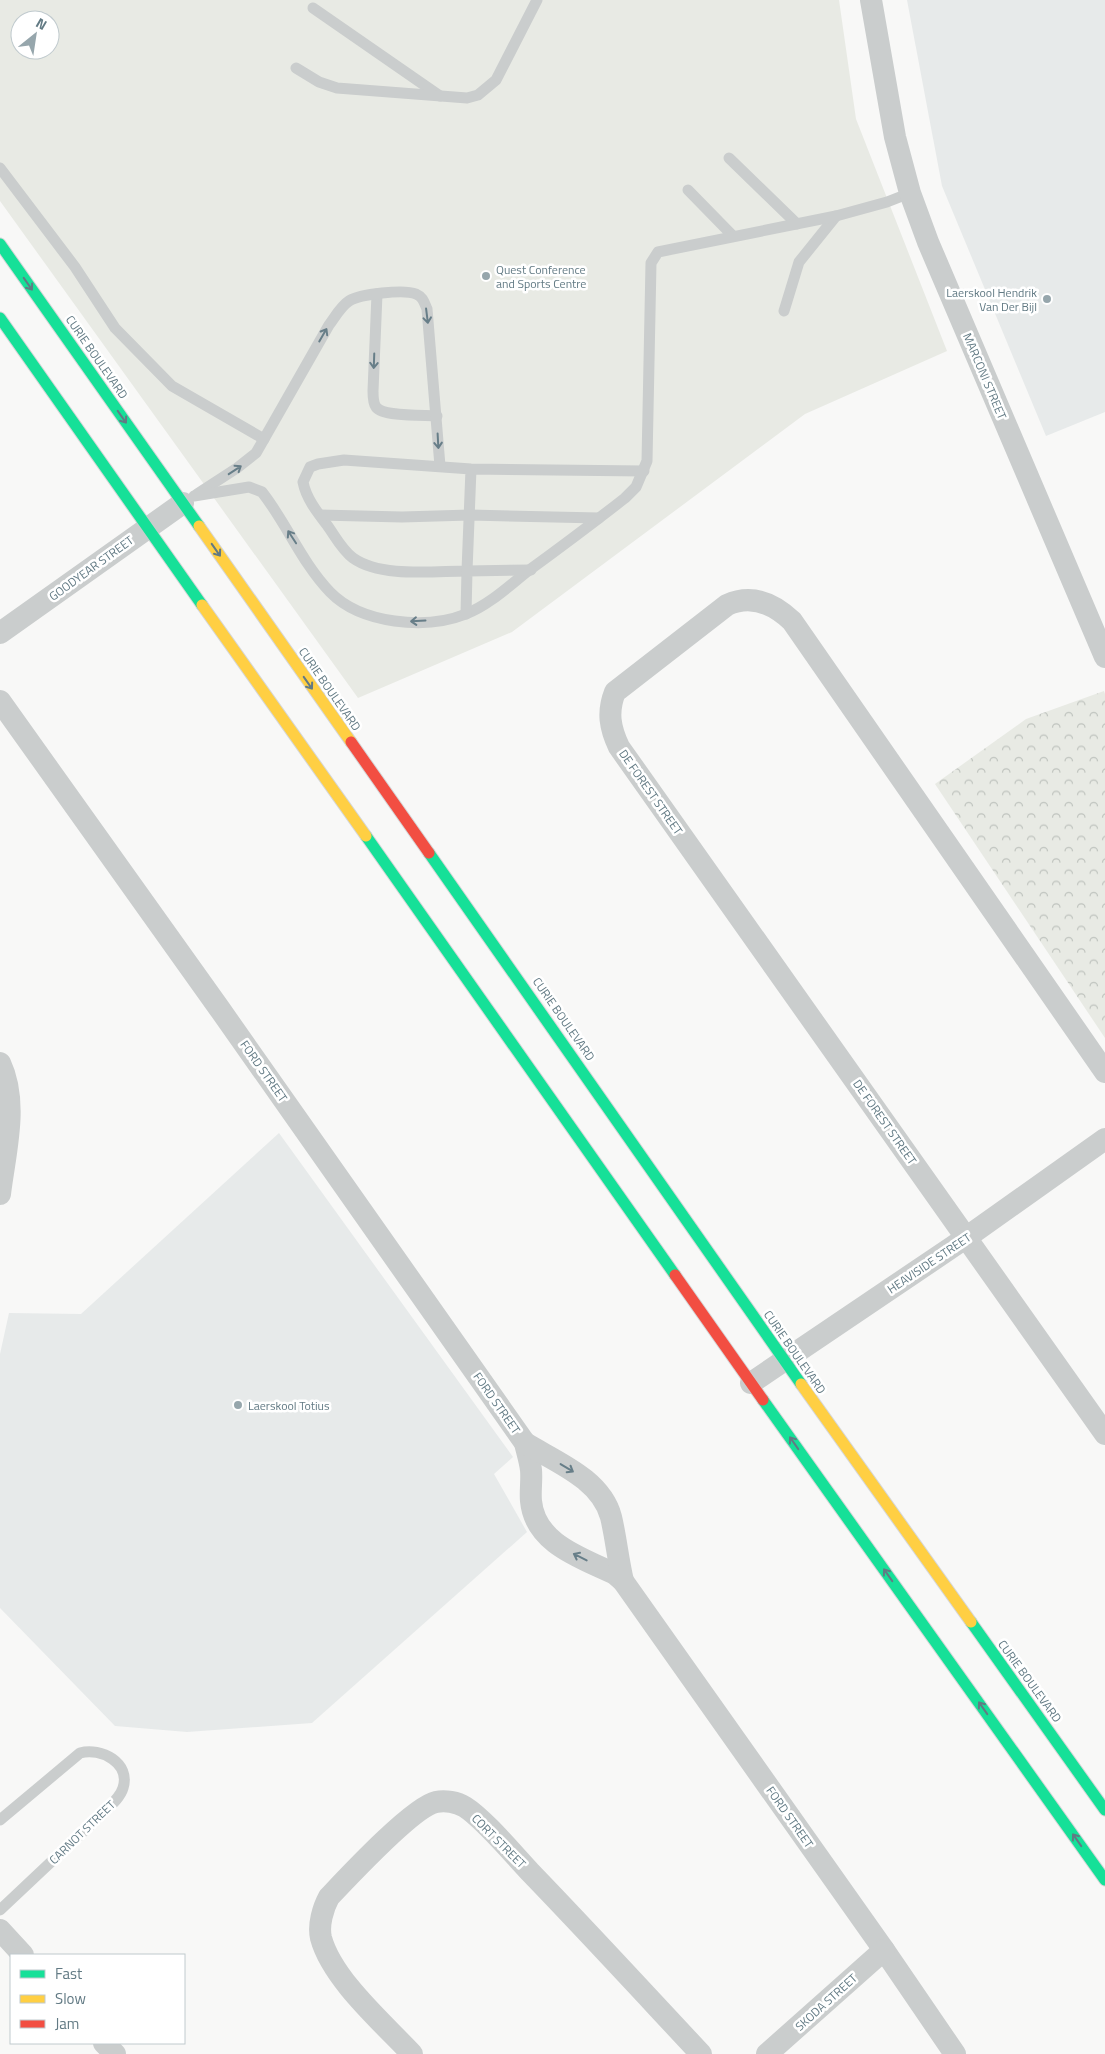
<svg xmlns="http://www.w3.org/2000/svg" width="1105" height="2054" font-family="'Titillium Web',sans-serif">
	<defs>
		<pattern id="park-crowns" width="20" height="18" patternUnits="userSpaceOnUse" patternTransform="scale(1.25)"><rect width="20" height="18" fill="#e8eae4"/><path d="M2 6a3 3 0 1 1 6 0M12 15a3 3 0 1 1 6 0" fill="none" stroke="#bfc3be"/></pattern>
	</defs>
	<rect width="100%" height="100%" fill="#f8f8f7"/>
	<g fill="#e7eaea">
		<polygon points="907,0 1105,0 1105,412 1046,436 942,186"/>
		<polygon points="279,1133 513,1457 494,1474 527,1532 312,1723 187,1732 115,1726 0,1608 0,1354 9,1313 81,1314"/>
	</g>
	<path fill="#e8eae4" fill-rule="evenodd" d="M0 0H839L856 119 947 351 805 414 512 632 358 698 0 201ZM20 20H50V50H20Z"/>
	<polygon fill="url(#park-crowns)" points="1104,691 1105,694 1105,1038 935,784 1026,719"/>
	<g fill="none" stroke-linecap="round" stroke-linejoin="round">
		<defs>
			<g id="fast">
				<polyline points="0,244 199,526"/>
				<polyline points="0,318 202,605"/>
				<polyline points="366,836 675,1275"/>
				<polyline points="429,853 801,1384"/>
				<polyline points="763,1400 1105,1880"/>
				<polyline points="971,1622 1105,1810"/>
			</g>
			<g id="slow">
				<polyline points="199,526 351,742"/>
				<polyline points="202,605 366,836"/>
				<polyline points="801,1384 971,1622"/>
			</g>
			<g id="jam">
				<polyline points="351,742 429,853"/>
				<polyline points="675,1275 763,1400"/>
			</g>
		</defs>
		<use href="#fast" stroke="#d5d6d7" stroke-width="13"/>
		<use href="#slow" stroke="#d5d6d7" stroke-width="13"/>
		<use href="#jam" stroke="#d5d6d7" stroke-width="13"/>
		<g stroke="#cacdcd" stroke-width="11">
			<polyline points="313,8 440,96"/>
			<polyline points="296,68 319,82 337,88 467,98 478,95 496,80 537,0"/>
			<polyline points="729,158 797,224"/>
			<polyline points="0,168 75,267 115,328 172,386 264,439"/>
			<polyline points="688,190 733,236"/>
			<path d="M377 294 373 391C373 397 373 403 376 407 383 417 425 415 437 416"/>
			<polyline points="784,311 799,262 836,216"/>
			<path d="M471 469 467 571C434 571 381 578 353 558 342 550 335 536 327 525 317 512 306 498 303 482L310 467 318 464 344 460 471 469 644 471"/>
			<path d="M197 494 237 468 256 453 329 325C335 317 341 306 349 301 360 294 404 289 416 294 423 297 424 302 427 309L440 466"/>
			<path d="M194 496 249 487 262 492C287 524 302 563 330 592 361 624 426 630 466 614 489 605 509 586 528 571 561 547 593 523 625 498L636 487 647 461 651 263 658 252 836 216 887 202 910 193"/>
			<polyline points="320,515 402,517 470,515 599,518"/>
			<polyline points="466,614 467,571 531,570"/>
			<path d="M0 1820 80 1753C101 1747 131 1763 123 1788 120 1798 110 1806 103 1813L0 1910"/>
		</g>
		<g stroke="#cacdcd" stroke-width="22">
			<polyline points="871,0 895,137 910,193 928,242 1105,657"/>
			<polyline points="0,633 183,503"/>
			<path d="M0 701 219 1008 525 1443C527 1452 530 1461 531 1470 532 1480 530 1491 531 1501 535 1544 582 1558 615 1574L623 1581 884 1950 955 2054"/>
			<path d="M0 1063C19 1103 5 1152 0 1194"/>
			<path d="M1105 1072 792 621C773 603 751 594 727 605L615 692C607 712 610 728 619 747L1105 1434"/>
			<polyline points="751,1383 967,1237 1105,1139"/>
			<path d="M525 1443C556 1462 601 1479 611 1517 616 1538 618 1560 623 1581"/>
			<polyline points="0,1930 23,1955"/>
			<polyline points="104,2043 115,2054"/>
			<path d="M412 2054C383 2023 332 1979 321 1938 318 1925 323 1908 329 1897 348 1877 413 1807 436 1802 445 1800 457 1802 465 1807 484 1819 513 1854 530 1872 588 1932 644 1993 701 2054"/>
			<polyline points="767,2054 884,1950"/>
		</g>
		<use href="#fast" stroke="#16e098" stroke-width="11"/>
		<use href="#slow" stroke="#ffcf43" stroke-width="11"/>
		<use href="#jam" stroke="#f24e42" stroke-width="11"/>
	</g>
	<defs><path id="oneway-shaft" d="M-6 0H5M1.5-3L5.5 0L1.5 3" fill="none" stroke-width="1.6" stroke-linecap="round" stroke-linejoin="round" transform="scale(1.25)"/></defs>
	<g stroke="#627a84">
		<use href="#oneway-shaft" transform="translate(28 284) rotate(55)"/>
		<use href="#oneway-shaft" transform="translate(122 417) rotate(55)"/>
		<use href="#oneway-shaft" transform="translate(216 550) rotate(55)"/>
		<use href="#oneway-shaft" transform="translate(308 683) rotate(55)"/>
		<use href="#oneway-shaft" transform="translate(794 1443) rotate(-125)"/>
		<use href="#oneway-shaft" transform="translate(888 1575) rotate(-125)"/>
		<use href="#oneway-shaft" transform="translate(983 1708) rotate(-125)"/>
		<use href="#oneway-shaft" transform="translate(1077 1840) rotate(-125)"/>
	</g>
	<g stroke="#677e88">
		<use href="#oneway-shaft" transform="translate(427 316) rotate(83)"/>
		<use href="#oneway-shaft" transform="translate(323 335) rotate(-60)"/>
		<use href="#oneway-shaft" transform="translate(374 361) rotate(92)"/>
		<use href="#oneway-shaft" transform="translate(438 441) rotate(87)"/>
		<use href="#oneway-shaft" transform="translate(235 470) rotate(-33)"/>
		<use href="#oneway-shaft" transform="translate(292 537) rotate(-123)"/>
		<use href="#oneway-shaft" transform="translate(418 621) rotate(177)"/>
		<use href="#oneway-shaft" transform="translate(567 1468) rotate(31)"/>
		<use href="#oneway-shaft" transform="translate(580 1557) rotate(-153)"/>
	</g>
	<g fill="#96a6ac" stroke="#fff" stroke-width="2">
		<circle cx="486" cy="276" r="5"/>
		<circle cx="1047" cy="299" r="5"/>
		<circle cx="238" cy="1405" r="5"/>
	</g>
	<g text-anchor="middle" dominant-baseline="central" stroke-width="5" stroke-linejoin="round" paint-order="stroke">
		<g font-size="12" fill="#627a84" stroke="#fff" text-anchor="start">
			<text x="496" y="269">Quest Conference<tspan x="496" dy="14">and Sports Centre</tspan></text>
			<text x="1037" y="292" text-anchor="end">Laerskool Hendrik<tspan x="1037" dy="14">Van Der Bijl</tspan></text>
			<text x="248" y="1405">Laerskool Totius</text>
		</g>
		<g font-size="12" fill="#627a84" stroke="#fff">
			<text transform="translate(97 357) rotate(55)">CURIE BOULEVARD</text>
			<text transform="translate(985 376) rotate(67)">MARCONI STREET</text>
			<text transform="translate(91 568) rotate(-36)">GOODYEAR STREET</text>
			<text transform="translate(330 689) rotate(55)">CURIE BOULEVARD</text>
			<text transform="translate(651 792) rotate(55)">DE FOREST STREET</text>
			<text transform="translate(564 1019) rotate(55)">CURIE BOULEVARD</text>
			<text transform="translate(264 1071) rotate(55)">FORD STREET</text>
			<text transform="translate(885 1122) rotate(55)">DE FOREST STREET</text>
			<text transform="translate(929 1263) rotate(-34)">HEAVISIDE STREET</text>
			<text transform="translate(795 1352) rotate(55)">CURIE BOULEVARD</text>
			<text transform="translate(497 1403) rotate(55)">FORD STREET</text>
			<text transform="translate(1030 1681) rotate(54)">CURIE BOULEVARD</text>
			<text transform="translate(790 1817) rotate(55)">FORD STREET</text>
			<text transform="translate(82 1832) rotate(-44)">CARNOT STREET</text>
			<text transform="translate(499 1841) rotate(45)">CORT STREET</text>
			<text transform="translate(826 2002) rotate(-42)">SKODA STREET</text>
		</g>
	</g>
	<rect x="10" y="1954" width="175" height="90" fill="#ffffff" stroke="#c0cace"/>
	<rect x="20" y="1970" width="25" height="8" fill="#16e098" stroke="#c0cace"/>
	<text x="55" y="1979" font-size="15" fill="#627a84">Fast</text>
	<rect x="20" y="1995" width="25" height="8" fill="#ffcf43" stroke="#c0cace"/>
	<text x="55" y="2004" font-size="15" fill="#627a84">Slow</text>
	<rect x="20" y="2020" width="25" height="8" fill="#f24e42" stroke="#c0cace"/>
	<text x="55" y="2029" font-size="15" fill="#627a84">Jam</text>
	<g transform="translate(35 35) rotate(30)"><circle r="24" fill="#ffffff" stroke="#c0cace"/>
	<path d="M0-4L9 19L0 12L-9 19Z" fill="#96a6ac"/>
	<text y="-8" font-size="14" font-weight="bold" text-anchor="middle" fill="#627a84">N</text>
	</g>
</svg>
